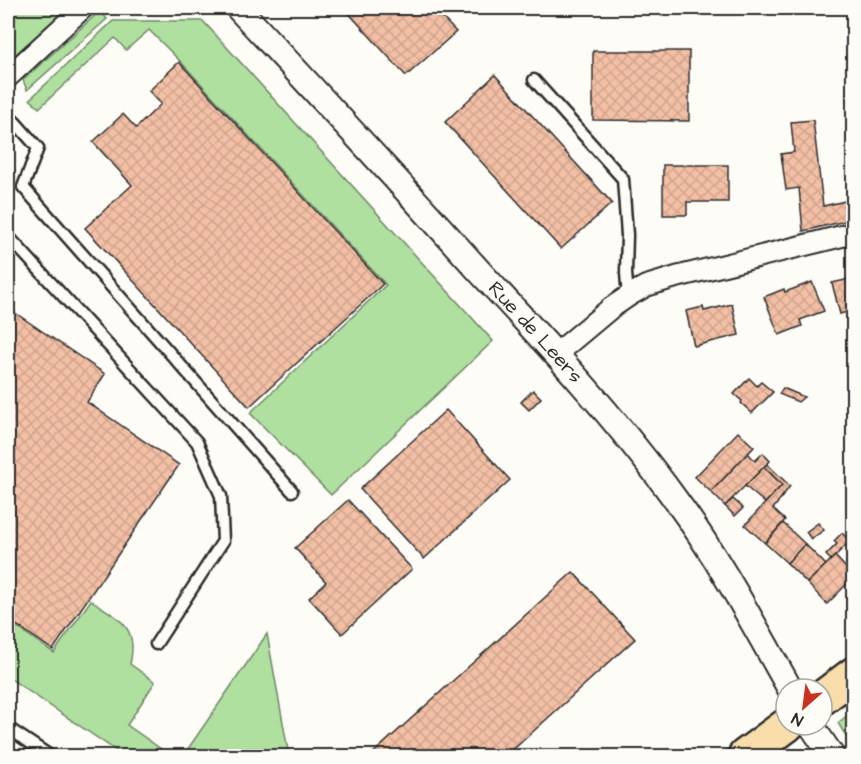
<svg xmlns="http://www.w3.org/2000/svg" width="861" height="764" font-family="'Architects Daughter',sans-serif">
	<defs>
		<pattern id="building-cross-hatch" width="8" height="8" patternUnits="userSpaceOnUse" patternTransform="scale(1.5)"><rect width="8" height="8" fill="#f3bfa5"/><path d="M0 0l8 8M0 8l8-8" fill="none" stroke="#d0a48e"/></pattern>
	</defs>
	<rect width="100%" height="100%" fill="#fdfcf7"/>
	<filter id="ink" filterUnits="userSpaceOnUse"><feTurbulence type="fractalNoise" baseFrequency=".0167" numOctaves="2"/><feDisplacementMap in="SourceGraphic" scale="12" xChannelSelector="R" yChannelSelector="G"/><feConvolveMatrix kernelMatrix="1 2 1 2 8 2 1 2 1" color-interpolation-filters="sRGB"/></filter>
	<g filter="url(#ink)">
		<g fill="#b0e0a0" stroke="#6e8666" stroke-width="1.5">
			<polygon points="8,8 67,8 8,61"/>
			<polygon points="100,11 107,19 27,90 23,80"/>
			<polygon points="113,21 203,21 493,341 331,495 250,413 386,285 180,61 149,30 126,50 115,38 39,108 30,99"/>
			<path d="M91 600C118 619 139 625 130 664L155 682 127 725 171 756H124L8 677V621L54 653Z"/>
			<polygon points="267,634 289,756 183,756"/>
			<polygon points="853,711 853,748 838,723"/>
		</g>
		<g fill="url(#building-cross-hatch)" stroke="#2b2b2b" stroke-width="1.5">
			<polygon points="344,8 433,8 456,32 406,76"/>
			<polygon points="593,51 689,51 689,121 593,120"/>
			<polygon points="179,62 383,284 249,407 85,228 132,185 93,142 123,114 136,128 161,104 149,91"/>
			<polygon points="495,75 612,203 561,249 445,122"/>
			<polygon points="813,120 823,206 854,199 854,219 803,231 799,188 786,190 781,154 794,152 791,122"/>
			<polygon points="663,165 728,165 728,202 687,202 687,215 663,215"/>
			<polygon points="854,278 854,310 840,314 832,283"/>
			<polygon points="812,282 824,311 800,320 802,326 779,335 764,297 784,289 785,292"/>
			<polygon points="732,304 739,335 694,346 686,311 703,307 704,311"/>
			<polygon points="8,308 105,374 87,402 179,465 53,650 8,619"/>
			<polygon points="749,378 757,386 761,382 773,392 752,413 741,403 742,401 734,394"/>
			<polygon points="783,388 804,397 798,402 779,394"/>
			<polygon points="533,390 541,398 529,410 521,402"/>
			<polygon points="446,410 510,480 424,559 360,489"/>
			<polygon points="738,432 754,447 711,492 695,477"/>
			<polygon points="748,453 755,461 763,453 770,461 725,506 711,492"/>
			<polygon points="767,464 790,486 773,509 785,520 765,543 745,525 782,485 764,467"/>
			<polygon points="764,467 782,485 765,503 745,486"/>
			<polygon points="733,499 743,508 735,516 725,506"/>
			<polygon points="348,500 412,569 342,634 309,598 326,582 295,548"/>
			<polygon points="783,523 805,544 787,563 765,543"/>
			<polygon points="818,523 824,530 811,539 806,532"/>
			<polygon points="842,533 850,541 831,560 826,555 837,544 834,541"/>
			<polygon points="805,544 826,565 807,583 787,563"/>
			<polygon points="835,556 850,572 854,569 854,577 827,604 807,583"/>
			<polygon points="573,572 635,639 506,756 370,756"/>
		</g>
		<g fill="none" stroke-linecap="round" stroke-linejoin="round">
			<defs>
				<g id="service">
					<polyline points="534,80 623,179 627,235 626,273 628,297"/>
					<polyline points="8,114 38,148 23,187 292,491"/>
					<polyline points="8,236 197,442 221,496 223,541 156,644"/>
					<polyline points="8,728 50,756"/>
				</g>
				<g id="minor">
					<polyline points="8,77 83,8"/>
					<polyline points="556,354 611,308 630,295 646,286 676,277 854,233"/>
				</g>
				<g id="tertiary">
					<path id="s1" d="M238 8C319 95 400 183 480 272 548 345 616 418 675 499 719 559 754 625 790 689"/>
					<polyline points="811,725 832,756"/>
				</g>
				<g id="trunk">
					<polyline points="822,698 854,674"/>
					<polyline points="745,756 787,725"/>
				</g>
			</defs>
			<use href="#service" stroke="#2b2b2b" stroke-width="15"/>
			<use href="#minor" stroke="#2b2b2b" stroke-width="24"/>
			<use href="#tertiary" stroke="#2b2b2b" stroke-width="28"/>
			<use href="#trunk" stroke="#2b2b2b" stroke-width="38"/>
			<use href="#service" stroke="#fdfcf7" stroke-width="10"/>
			<use href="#minor" stroke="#fdfcf7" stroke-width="20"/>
			<use href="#tertiary" stroke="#fdfcf7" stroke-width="24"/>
			<use href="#trunk" stroke="#f9deab" stroke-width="33"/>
		</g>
	</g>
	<g text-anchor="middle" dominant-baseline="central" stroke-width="5" stroke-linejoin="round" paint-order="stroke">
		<g font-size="20" fill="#2b2b2b" stroke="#fdfcf7">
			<text stroke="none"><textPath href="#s1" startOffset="440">Rue de Leers</textPath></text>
		</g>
	</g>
	<rect width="861" height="764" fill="none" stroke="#fdfcf7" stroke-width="30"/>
	<rect x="15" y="15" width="831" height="734" fill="none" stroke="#2b2b2b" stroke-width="2" filter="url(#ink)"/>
	<g transform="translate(804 707) rotate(208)"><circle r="28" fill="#fdfcf7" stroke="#a9a8a5" stroke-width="1.5"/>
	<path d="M0-4.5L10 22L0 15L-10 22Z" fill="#c8321e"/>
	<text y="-9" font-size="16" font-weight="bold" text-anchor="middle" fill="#2b2b2b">N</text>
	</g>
</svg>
